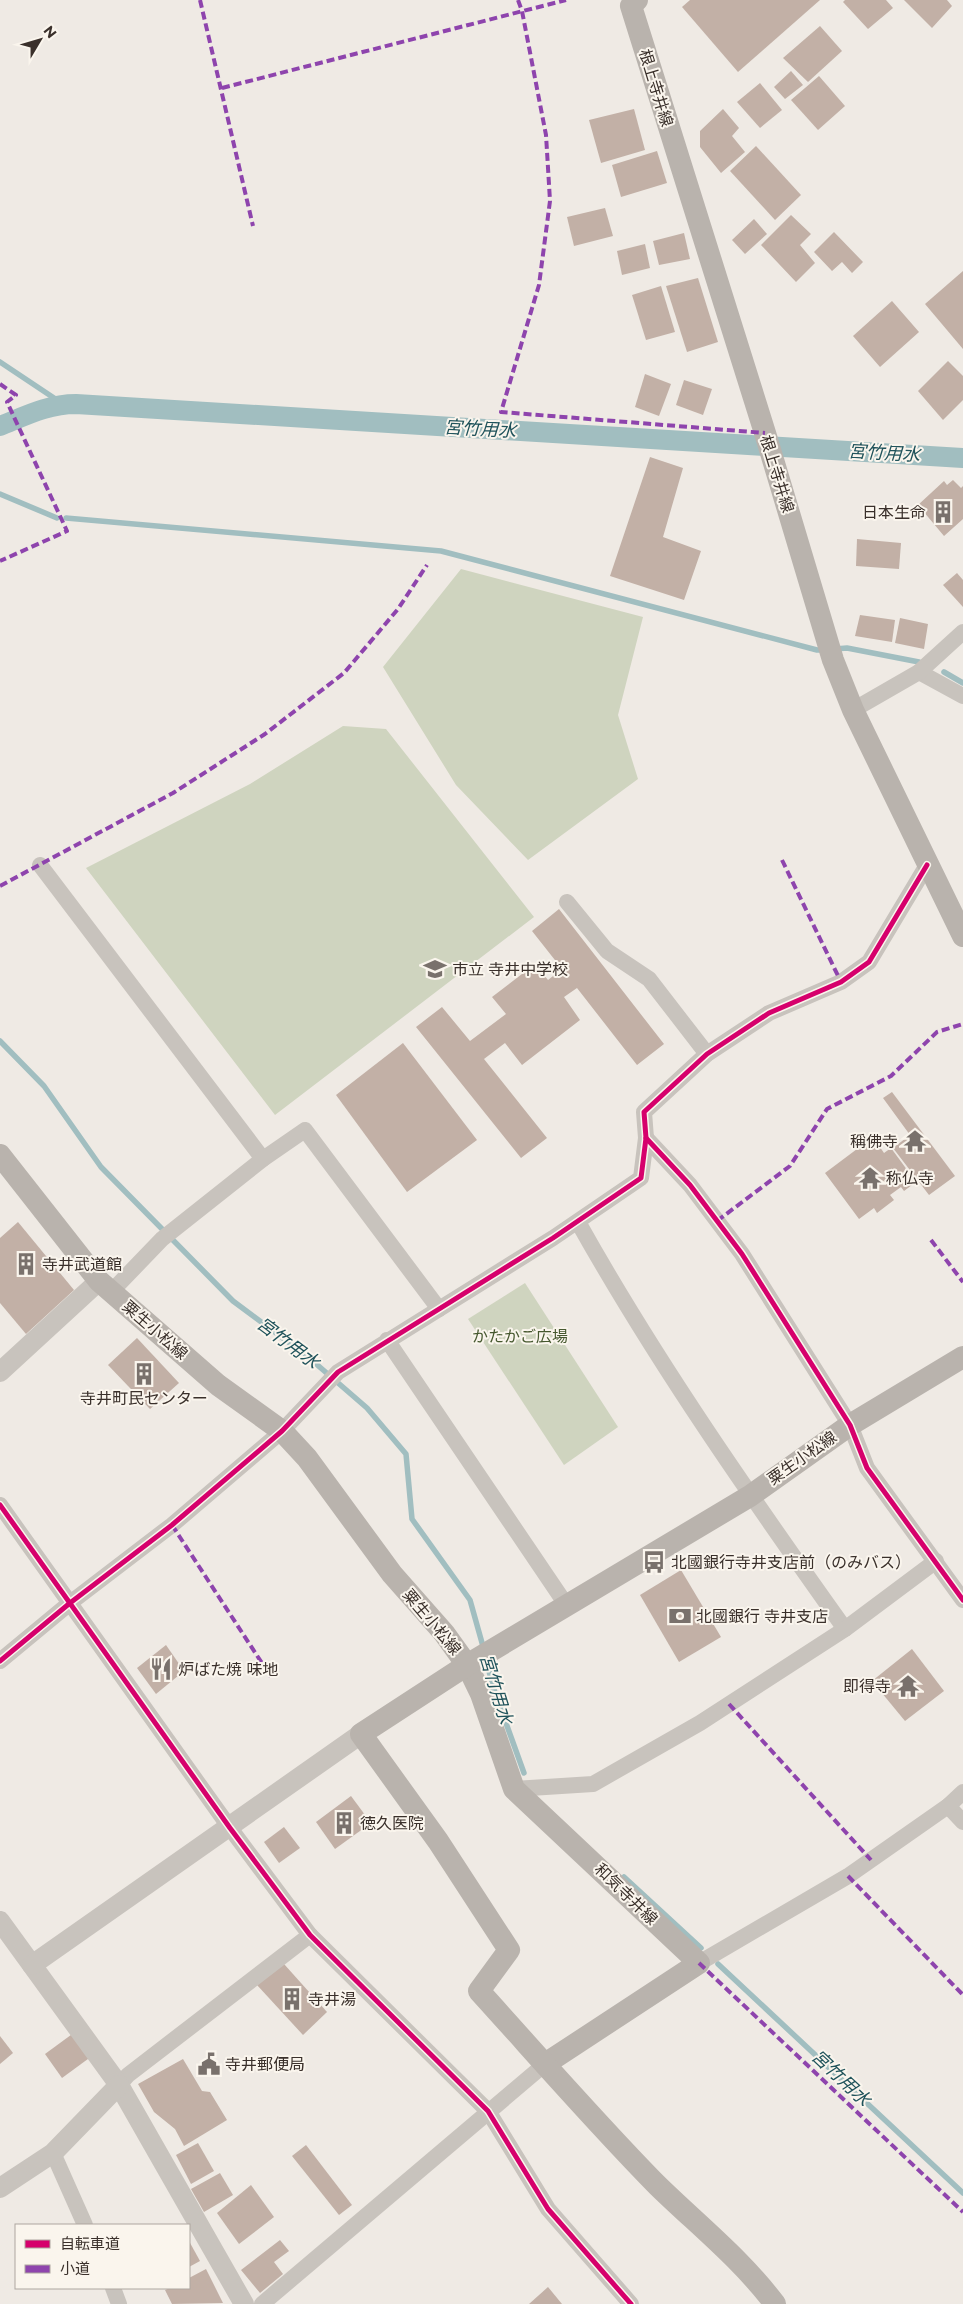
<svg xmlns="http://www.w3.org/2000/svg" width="963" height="2304" font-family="Montserrat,'Noto Sans JP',sans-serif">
	<rect width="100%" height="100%" fill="#efeae4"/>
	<g fill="#cfd4bf">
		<polygon points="461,569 643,617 618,715 638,779 528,860 456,785 383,667"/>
		<polygon points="343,726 386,729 534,917 275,1115 86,868 250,784"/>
		<polygon points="525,1283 618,1427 564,1465 468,1319"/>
	</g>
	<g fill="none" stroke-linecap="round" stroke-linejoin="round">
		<g stroke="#a1bec0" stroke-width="5.5">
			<polyline points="0,362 63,404"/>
			<polyline points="0,494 57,518"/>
			<polyline points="66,518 441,551 817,650 825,650"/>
			<polyline points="835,649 847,648 919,662"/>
			<polyline points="944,672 963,683"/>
			<polyline points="0,1041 44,1086 101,1167 233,1301 307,1356 367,1408 406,1454 412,1519 470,1600 484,1650"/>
			<polyline points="486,1659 493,1687 524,1773"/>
			<polyline points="624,1877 701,1948"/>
			<polyline points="718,1964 963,2193"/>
		</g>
		<path stroke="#a1bec0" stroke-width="20" d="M0 426C25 416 48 404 76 404L963 458"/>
	</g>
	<g fill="#c2b0a6">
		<polygon points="690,0 820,0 738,72 682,7"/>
		<polygon points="845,0 886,0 893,8 868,29 843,2"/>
		<polygon points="904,0 947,0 952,6 932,28"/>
		<polygon points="820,26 842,51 808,82 783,58"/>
		<polygon points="791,71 803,85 785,99 774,87"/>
		<polygon points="819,76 845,106 818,130 791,100"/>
		<polygon points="760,83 782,110 760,128 737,102"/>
		<polygon points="634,109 645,150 601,163 589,120"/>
		<polygon points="723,109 739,128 732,136 745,152 721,173 700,147 700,131"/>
		<polygon points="756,146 801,195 775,220 730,171"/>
		<polygon points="657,151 667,183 621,197 612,165"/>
		<polygon points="605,208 613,236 574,246 567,217"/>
		<polygon points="791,215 811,234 800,245 815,263 796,282 761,245"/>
		<polygon points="754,219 767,234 745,254 732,240"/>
		<polygon points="834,232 863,262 852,273 842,262 832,271 814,252"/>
		<polygon points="684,233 690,259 659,265 653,241"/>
		<polygon points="645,244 650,268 622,275 617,251"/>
		<polygon points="963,271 963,349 925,304"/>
		<polygon points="698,278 718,342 687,352 666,286"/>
		<polygon points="661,286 675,332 646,340 632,295"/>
		<polygon points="892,301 919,332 880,367 853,336"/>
		<polygon points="948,361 963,376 963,400 943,420 918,391"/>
		<polygon points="645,374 671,384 659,416 635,407"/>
		<polygon points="684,380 712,389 703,415 676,405"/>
		<polygon points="650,457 683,468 663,537 701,551 684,600 610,576"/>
		<polygon points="953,480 961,488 963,486 963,519 944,536 918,505 944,481 947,485"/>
		<polygon points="857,539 901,543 899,569 856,566"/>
		<polygon points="957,573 963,580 963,607 943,585"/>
		<polygon points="860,615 895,620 892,642 855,636"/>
		<polygon points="900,618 928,624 924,649 895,643"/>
		<polygon points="559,909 664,1044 637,1065 577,988 564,997 580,1020 522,1065 505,1043 484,1059 547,1138 521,1158 416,1027 442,1007 470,1041 506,1014 492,997 535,964 548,980 562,969 532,931"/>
		<polygon points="403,1043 477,1140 407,1192 336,1095"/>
		<polygon points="892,1092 955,1176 929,1195 893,1148 910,1135 883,1098"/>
		<polygon points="873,1137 884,1153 891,1148 916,1182 904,1191 901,1187 890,1195 894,1200 877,1213 874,1208 859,1219 825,1173"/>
		<polygon points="18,1222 74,1290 26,1334 0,1303 0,1238"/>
		<polygon points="137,1338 179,1383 150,1409 108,1365"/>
		<polygon points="681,1570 721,1637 679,1662 640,1595"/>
		<polygon points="166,1645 184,1671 156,1694 137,1668"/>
		<polygon points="912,1649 944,1691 905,1721 872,1681"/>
		<polygon points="351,1796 371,1823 335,1849 316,1822"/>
		<polygon points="284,1827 300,1848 279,1863 264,1842"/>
		<polygon points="284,1964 327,2012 303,2035 257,1985"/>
		<polygon points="75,2032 92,2056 62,2078 45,2054"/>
		<polygon points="0,2036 13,2053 0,2064"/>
		<polygon points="183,2059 202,2091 210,2092 227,2120 184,2146 175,2129 154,2112 138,2084"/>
		<polygon points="198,2143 214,2171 191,2184 176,2155"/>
		<polygon points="306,2145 352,2205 339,2215 292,2156"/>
		<polygon points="220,2173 233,2195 204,2212 191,2189"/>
		<polygon points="251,2185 274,2217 239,2244 217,2213"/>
		<polygon points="280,2240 289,2251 274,2262 283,2274 260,2293 241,2270"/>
		<polygon points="189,2241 200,2261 189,2267"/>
		<polygon points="206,2269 223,2303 172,2304 165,2290 170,2288 189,2288 189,2278"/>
		<polygon points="548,2287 562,2304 529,2304"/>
	</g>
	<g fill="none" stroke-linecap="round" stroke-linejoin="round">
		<g stroke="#c8c3bd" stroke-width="16">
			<polyline points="919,672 963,696"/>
			<polyline points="853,710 919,672 963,632"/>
			<polyline points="40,865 263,1159"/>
			<polyline points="567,902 607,951 649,979 707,1054"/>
			<polyline points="646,1138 690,1185 742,1254 850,1425 867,1468 963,1600"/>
			<path d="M578 1222C657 1363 751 1497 845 1629"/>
			<polyline points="111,1292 162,1239 263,1159 305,1130 439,1309"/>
			<polyline points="387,1340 567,1606"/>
			<polyline points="0,1505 230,1828 310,1935 488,2111 548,2209 631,2304"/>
			<polyline points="0,1661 70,1603 172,1525 282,1431 338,1372 553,1238 641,1178 646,1138 644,1112 707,1054 769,1013 841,982 869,962 927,865"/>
			<polyline points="514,1789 593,1784 700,1723 845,1629 936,1561"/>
			<polyline points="948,1806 963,1822"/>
			<polyline points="699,1963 848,1876 948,1806 963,1792"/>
			<polyline points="119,2085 128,2075 310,1935"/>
			<polyline points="53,2153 85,2225"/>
			<polyline points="113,2288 119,2304"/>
			<polyline points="262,2304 545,2064"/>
		</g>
		<g stroke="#c8c3bd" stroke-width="20">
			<polyline points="0,1372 99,1281"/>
			<polyline points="0,1921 119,2085 244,2304"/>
			<polyline points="32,1965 361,1734"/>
			<polyline points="0,2188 53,2153 119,2085"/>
		</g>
		<g stroke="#b9b3ad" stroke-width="22">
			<polyline points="637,0 631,6 765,433 833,660 853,710 963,936"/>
			<polyline points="0,1155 99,1281 218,1385 282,1431 307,1458 392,1574 444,1633 467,1665 481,1694 514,1789 699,1963 545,2064"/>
			<path d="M775 2304C741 2259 698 2225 658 2186 596 2123 538 2056 479 1991L509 1950 438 1841 361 1734 467 1665 750 1496 850 1425 963 1357"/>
		</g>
		<g stroke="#8e44ad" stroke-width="4" stroke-dasharray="8 4" stroke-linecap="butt">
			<polyline points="200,0 253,226"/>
			<polyline points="518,0 522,11 546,135 550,201 539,285 501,412 765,433"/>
			<polyline points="222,88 566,0"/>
			<polyline points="0,384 16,395 7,402 67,531 0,561"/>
			<polyline points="782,860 841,982"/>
			<polyline points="0,886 173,793 265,734 344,673 398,609 427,565"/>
			<polyline points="717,1221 790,1166 827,1109 891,1076 937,1032 963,1024"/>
			<polyline points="931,1240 963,1282"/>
			<polyline points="172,1525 271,1677"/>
			<polyline points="729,1704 871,1860"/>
			<polyline points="848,1876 963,1995"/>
			<polyline points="699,1963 963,2212"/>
		</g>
		<defs>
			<g id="cycleway">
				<polyline points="646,1138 690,1185 742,1254 850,1425 867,1468 963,1600"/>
				<polyline points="0,1505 230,1828 310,1935 488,2111 548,2209 631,2304"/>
				<polyline points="0,1661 70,1603 172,1525 282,1431 338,1372 553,1238 641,1178 646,1138 644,1112 707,1054 769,1013 841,982 869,962 927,865"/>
			</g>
		</defs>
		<use href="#cycleway" stroke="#faf5ed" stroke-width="8"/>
		<use href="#cycleway" stroke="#d6006c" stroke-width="5"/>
	</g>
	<defs>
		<symbol id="building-bare" viewBox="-9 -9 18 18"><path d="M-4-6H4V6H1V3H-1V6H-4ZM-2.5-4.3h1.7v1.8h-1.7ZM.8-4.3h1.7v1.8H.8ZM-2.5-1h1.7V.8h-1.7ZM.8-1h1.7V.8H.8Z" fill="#79716c" stroke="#faf5ed" stroke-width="2.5" paint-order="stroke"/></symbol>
		<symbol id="school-bare" viewBox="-9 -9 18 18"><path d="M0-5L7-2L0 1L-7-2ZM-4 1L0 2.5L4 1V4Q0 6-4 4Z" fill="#79716c" stroke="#faf5ed" stroke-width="2.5" paint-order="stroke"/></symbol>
		<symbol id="temple-bare" viewBox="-9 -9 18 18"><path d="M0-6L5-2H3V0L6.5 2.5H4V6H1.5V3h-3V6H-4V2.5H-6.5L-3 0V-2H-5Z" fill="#79716c" stroke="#faf5ed" stroke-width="2.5" paint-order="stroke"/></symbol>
		<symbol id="bus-bare" viewBox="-9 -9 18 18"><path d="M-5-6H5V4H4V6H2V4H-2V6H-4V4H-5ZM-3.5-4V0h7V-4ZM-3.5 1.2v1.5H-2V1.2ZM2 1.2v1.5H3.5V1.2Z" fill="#79716c" stroke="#faf5ed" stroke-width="2.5" paint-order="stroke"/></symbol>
		<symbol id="bank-bare" viewBox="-9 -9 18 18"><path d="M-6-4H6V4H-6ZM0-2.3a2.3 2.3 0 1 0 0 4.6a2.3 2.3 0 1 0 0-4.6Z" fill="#79716c" stroke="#faf5ed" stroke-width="2.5" paint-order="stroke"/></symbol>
		<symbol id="restaurant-bare" viewBox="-9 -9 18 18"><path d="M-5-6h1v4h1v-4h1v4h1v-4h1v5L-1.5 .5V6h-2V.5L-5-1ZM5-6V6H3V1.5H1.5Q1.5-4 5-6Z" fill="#79716c" stroke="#faf5ed" stroke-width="2.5" paint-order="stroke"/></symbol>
		<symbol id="civic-bare" viewBox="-9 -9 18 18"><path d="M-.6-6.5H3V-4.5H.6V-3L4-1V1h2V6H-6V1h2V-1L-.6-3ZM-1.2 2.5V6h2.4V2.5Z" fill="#79716c" stroke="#faf5ed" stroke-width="2.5" paint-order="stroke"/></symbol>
	</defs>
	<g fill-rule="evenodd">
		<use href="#building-bare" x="927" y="496" width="32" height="32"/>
		<use href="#school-bare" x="419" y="953" width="32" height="32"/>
		<use href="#temple-bare" x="899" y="1125" width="32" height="32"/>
		<use href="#temple-bare" x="854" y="1162" width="32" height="32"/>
		<use href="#building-bare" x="10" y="1248" width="32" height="32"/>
		<use href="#building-bare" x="128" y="1358" width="32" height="32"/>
		<use href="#bus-bare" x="638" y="1546" width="32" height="32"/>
		<use href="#bank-bare" x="664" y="1600" width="32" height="32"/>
		<use href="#restaurant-bare" x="145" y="1653" width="32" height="32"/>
		<use href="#temple-bare" x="892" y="1670" width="32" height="32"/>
		<use href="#building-bare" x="328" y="1807" width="32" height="32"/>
		<use href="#building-bare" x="276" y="1983" width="32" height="32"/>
		<use href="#civic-bare" x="193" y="2048" width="32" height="32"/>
	</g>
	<g text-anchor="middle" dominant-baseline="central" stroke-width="4" stroke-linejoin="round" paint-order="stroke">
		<g font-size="16" fill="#3a302b" stroke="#faf5ed">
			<text transform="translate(656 88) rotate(73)">根上寺井線</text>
			<text transform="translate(777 474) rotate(73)">根上寺井線</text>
			<text transform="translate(155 1330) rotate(41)">粟生小松線</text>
			<text transform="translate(802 1458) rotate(-35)">粟生小松線</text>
			<text transform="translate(432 1622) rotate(50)">粟生小松線</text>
			<text transform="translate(626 1894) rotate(44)">和気寺井線</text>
		</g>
		<g font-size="16" fill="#3a302b" stroke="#faf5ed" text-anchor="start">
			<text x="926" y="512" text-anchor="end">日本生命</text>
			<text x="452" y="969">市立 寺井中学校</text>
			<text x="898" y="1141" text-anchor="end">稱佛寺</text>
			<text x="886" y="1178">称仏寺</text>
			<text x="42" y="1264">寺井武道館</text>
			<text x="144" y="1398" text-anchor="middle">寺井町民センター</text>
			<text x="671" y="1562">北國銀行寺井支店前（のみバス）</text>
			<text x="696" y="1616">北國銀行 寺井支店</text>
			<text x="178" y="1669">炉ばた焼 味地</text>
			<text x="891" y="1686" text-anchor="end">即得寺</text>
			<text x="360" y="1823">徳久医院</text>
			<text x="308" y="1999">寺井湯</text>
			<text x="225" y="2064">寺井郵便局</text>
		</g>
		<g font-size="16" fill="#46582f" stroke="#faf5ed">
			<text x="520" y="1336">かたかご広場</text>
		</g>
		<g font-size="18" font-style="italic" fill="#20535b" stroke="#faf5ed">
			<text transform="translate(480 429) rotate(3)">宮竹用水</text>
			<text transform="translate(884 453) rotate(3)">宮竹用水</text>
			<text transform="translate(288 1343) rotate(37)">宮竹用水</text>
			<text transform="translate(496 1689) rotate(73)">宮竹用水</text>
			<text transform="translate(841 2078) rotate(43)">宮竹用水</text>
		</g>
	</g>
	<rect x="15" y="2224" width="175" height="65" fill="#faf5ed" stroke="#ada69f"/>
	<rect x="25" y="2240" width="25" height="8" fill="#d6006c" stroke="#ada69f"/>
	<text x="60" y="2249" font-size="15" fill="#3a302b">自転車道</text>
	<rect x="25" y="2265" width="25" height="8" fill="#8e44ad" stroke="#ada69f"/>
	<text x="60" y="2274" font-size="15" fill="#3a302b">小道</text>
	<g transform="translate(40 40) rotate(52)" stroke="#faf5ed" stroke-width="4" paint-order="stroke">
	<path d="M0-4L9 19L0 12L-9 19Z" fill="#3a302b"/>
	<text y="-8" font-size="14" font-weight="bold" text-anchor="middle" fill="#3a302b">N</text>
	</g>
</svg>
